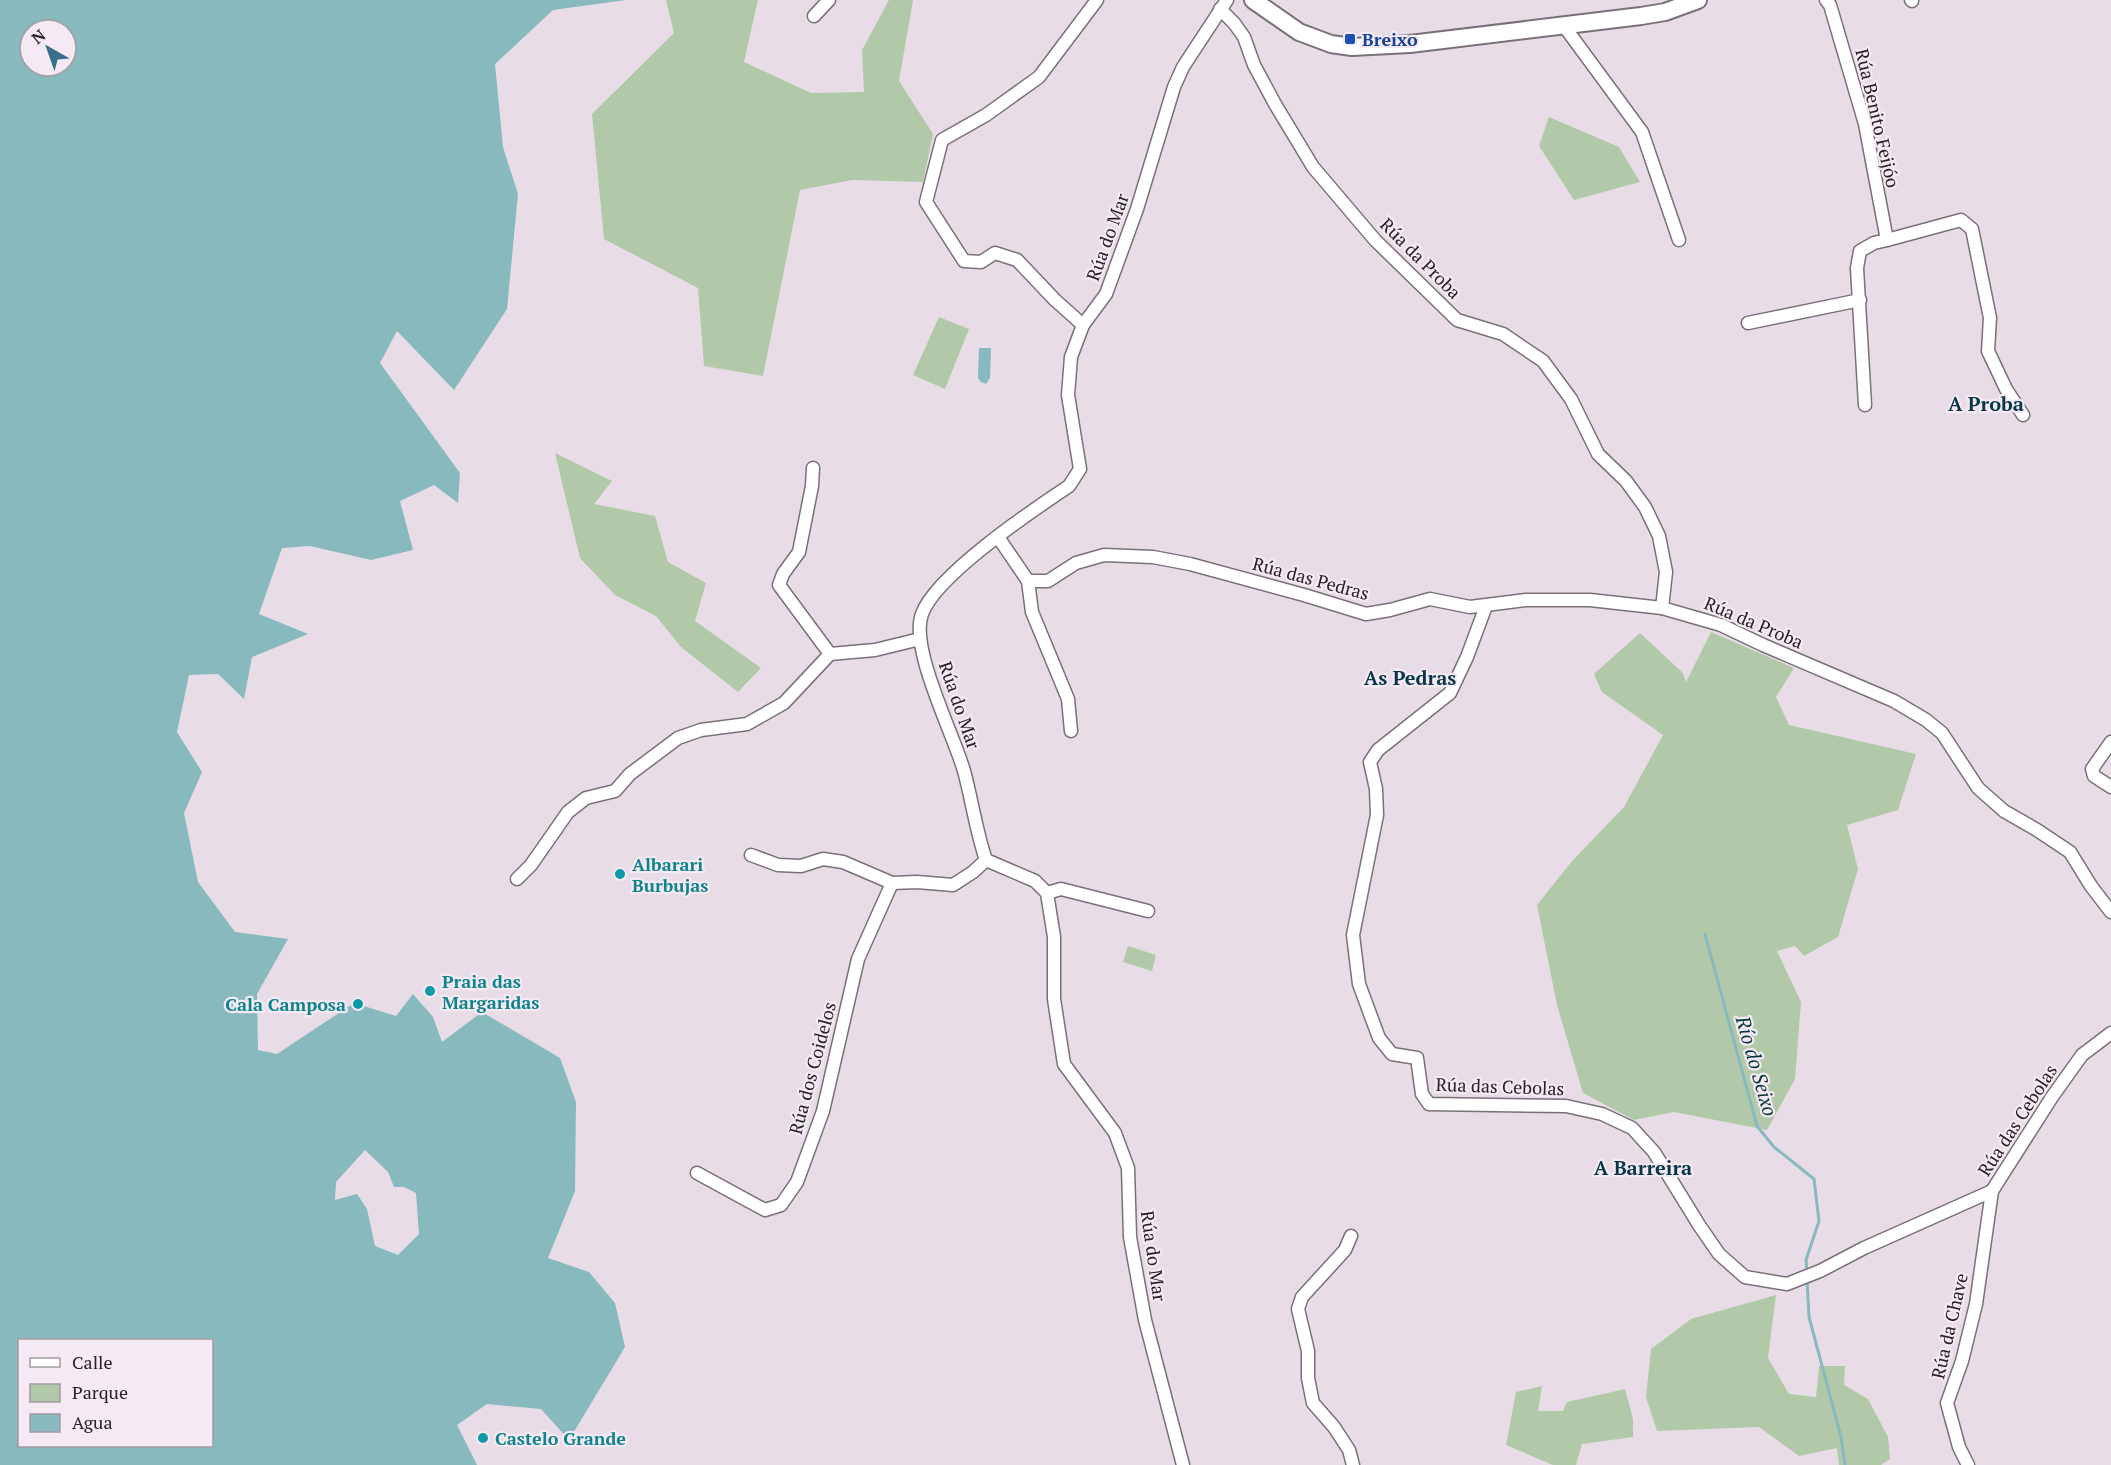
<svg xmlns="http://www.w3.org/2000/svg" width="2111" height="1465" font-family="'PT Serif',serif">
	<rect width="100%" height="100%" fill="#e8dde7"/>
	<g fill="#b1c9a8">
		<polygon points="666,0 758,0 744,62 811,93 864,92 862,50 889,0 913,0 899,81 933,134 923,182 852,180 800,190 763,376 704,366 698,288 604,239 592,114 674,33"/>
		<polygon points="1549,117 1619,147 1640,182 1574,200 1539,146"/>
		<polygon points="939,317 969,329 945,389 913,375"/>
		<polygon points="555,453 612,481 594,504 655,516 668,562 706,583 695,621 761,668 738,692 681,647 656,616 615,595 580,558"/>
		<polygon points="1711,632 1794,668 1776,697 1789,725 1916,754 1898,810 1847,825 1858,869 1838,937 1804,956 1795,946 1777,951 1801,1002 1795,1079 1767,1130 1674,1112 1634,1120 1583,1093 1557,1005 1537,905 1572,861 1624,807 1663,735 1602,692 1594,674 1640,633 1683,673 1686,682"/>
		<polygon points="1128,946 1156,955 1152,971 1123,962"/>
		<polygon points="1776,1295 1768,1358 1789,1394 1816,1397 1819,1366 1845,1366 1844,1385 1868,1399 1888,1437 1890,1459 1881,1465 1839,1465 1837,1448 1799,1456 1759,1427 1657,1431 1646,1397 1651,1349 1691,1319"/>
		<polygon points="1542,1386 1538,1411 1563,1411 1567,1402 1625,1389 1633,1419 1633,1437 1582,1444 1576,1465 1553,1465 1506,1445 1516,1392"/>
	</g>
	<g fill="#87b9be" fill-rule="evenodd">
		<path d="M0 0H626L553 10 495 64 503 147 518 194 507 309 454 390 397 331 380 363 460 473 458 503 434 485 400 501 413 550 371 560 310 546 282 548 259 614 308 634 252 657 244 699 218 674 189 675 177 732 202 772 184 813 198 882 235 932 288 939 257 994 258 1050 277 1054 354 1003 396 1016 413 994 433 1017 442 1042 482 1012 560 1058 576 1102 575 1191 548 1258 589 1272 615 1303 625 1347 569 1440 541 1409 487 1404 457 1425 477 1465H0ZM30 30H66V66H30ZM365 1150 388 1172 394 1187H404L416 1193 419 1234 398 1255 375 1246 367 1209 357 1194 335 1200 336 1182ZM20 1340H212V1446H20Z"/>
		<polygon points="979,348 991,348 990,378 986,384 981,382 978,378"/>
	</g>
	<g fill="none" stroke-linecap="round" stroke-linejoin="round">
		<g stroke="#87b9be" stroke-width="3">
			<polyline points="1705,934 1757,1126 1774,1147 1814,1179 1819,1221 1806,1260 1807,1272"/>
			<polyline points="1807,1279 1809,1317 1841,1437 1845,1465"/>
		</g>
		<defs>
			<g id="minor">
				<polyline points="1826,0 1830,5 1865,124 1887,240 1874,243 1860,251 1857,268 1865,405"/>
				<polyline points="1911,0 1912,1"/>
				<polyline points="1220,9 1234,23 1244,37 1254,65 1275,104 1313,167 1375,240 1457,320 1503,334 1543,361 1571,399 1598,454 1626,481 1645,507 1659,536 1666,572 1662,608 1721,625 1763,645 1894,701 1926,720 1942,733 1978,788 2004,811 2037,830 2070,852 2091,886 2111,912"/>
				<polyline points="814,16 829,0"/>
				<polyline points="1564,26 1642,132 1679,240"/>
				<polyline points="1887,240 1961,220 1972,229 1990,318 1988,351 2006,389 2023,415"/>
				<polyline points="1748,323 1860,300"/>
				<polyline points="1083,325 1055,300 1017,260 995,253 981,262 964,261 926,202 942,140 986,115 1039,77 1097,0"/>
				<polyline points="813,468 812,486 799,552 783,574 779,585 830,654"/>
				<polyline points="998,537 1028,581 1032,612 1068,699 1071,731"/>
				<polyline points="1028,581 1048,581 1076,563 1104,555 1153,557 1190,564 1304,595 1366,614 1390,610 1430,599 1470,607 1526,600 1590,600 1662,608"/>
				<polyline points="1486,606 1467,657 1450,693 1378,750 1370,762 1376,789 1377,815 1353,935 1359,984 1379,1038 1392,1054 1417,1058 1422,1094 1429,1104 1566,1106 1602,1114 1632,1128 1654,1152 1699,1225 1719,1254 1745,1277 1787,1284 1820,1271 1864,1248 1992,1191 2052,1097 2082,1055 2111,1033"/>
				<polyline points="2111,742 2092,769 2094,776 2111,787"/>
				<polyline points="751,855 778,865 801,866 823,859 843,862 892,883 917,882 953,885 973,872 986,860"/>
				<polyline points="517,879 531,865 568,812 586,798 615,791 630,774 678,738 701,730 747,724 784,703 830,654 875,650 920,639"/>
				<polyline points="1047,893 1061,889 1148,911"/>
				<polyline points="697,1173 765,1210 781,1205 797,1182 823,1111 858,959 892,883"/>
				<polyline points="1351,1236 1345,1250 1302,1297 1298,1309 1308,1351 1308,1378 1313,1403 1334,1427 1349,1450 1353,1465"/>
				<path d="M1183 1465 1145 1320 1130 1237 1128 1168 1115 1133 1064 1064 1054 999V937L1047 893 1035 881 986 860C976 831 972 800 964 771 954 735 909 648 922 614 936 575 1033 510 1069 486L1080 469 1068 395 1071 357 1083 325 1106 294 1137 209 1174 87 1183 67 1227 0"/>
				<polyline points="1968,1465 1959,1447 1947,1403 1962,1361 1976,1304 1992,1191"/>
			</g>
			<polyline id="major" points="1253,0 1299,32 1331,44 1352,47 1410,44 1641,16 1665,12 1698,0"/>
		</defs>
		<use href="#minor" stroke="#7a707a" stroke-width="15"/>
		<use href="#major" stroke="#7a707a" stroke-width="20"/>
		<use href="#minor" stroke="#fff" stroke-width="12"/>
		<use href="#major" stroke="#fff" stroke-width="16"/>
	</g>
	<rect fill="#1a4fb4" stroke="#f5eaf4" stroke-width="2" x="1344" y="33" width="12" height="12" rx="3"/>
	<g fill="#0f9aa8" stroke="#f5eaf4" stroke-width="2">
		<circle cx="620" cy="874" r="6"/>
		<circle cx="430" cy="991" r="6"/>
		<circle cx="358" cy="1004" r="6"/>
		<circle cx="483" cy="1438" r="6"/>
	</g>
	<g text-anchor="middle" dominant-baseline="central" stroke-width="4.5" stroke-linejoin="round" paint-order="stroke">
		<g font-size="18" font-weight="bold" fill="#164399" stroke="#f5eaf4" text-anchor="start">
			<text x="1362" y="39">Breixo</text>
		</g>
		<g font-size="18" fill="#252124" stroke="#f5eaf4">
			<text transform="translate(1878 118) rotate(77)">Rúa Benito Feijóo</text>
			<text transform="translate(1107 237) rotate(-70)">Rúa do Mar</text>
			<text transform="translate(1421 258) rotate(45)">Rúa da Proba</text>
			<text transform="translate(1311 578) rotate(15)">Rúa das Pedras</text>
			<text transform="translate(1754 622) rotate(23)">Rúa da Proba</text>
			<text transform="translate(960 705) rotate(71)">Rúa do Mar</text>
			<text transform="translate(812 1068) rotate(-75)">Rúa dos Coidelos</text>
			<text transform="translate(1500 1086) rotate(2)">Rúa das Cebolas</text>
			<text transform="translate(2017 1120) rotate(-57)">Rúa das Cebolas</text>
			<text transform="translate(1154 1256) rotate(82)">Rúa do Mar</text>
			<text transform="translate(1949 1326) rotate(-77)">Rúa da Chave</text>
		</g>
		<g font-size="18" font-weight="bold" fill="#0d838f" stroke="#f5eaf4" text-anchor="start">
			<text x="632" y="864">Albarari<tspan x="632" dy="21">Burbujas</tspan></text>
			<text x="442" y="981">Praia das<tspan x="442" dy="21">Margaridas</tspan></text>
			<text x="346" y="1004" text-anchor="end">Cala Camposa</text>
			<text x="495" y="1438">Castelo Grande</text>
		</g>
		<g font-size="20" font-weight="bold" fill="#07364b" stroke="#f5eaf4">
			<text x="1986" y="403">A Proba</text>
			<text x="1410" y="677">As Pedras</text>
			<text x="1643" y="1167">A Barreira</text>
		</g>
		<g font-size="20" font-style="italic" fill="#05383c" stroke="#f5eaf4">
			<text transform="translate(1757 1066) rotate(74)">Río do Seixo</text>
		</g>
	</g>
	<rect x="18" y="1339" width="195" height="108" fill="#f5eaf4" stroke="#a29aa1" stroke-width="1.5"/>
	<rect x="30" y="1358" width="30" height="9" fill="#ffffff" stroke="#a29aa1" stroke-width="1.5"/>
	<text x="72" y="1369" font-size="18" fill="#252124">Calle</text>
	<rect x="30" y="1384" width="30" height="18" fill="#b1c9a8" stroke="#a29aa1" stroke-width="1.5"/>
	<text x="72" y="1399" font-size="18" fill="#252124">Parque</text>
	<rect x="30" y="1414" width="30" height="18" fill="#87b9be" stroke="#a29aa1" stroke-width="1.5"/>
	<text x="72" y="1429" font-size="18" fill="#252124">Agua</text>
	<g transform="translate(48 48) rotate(320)"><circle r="28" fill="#f5eaf4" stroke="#a29aa1" stroke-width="1.5"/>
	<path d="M0-4.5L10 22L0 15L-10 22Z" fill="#396f8b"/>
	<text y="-9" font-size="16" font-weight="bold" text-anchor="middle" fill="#252124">N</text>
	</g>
</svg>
